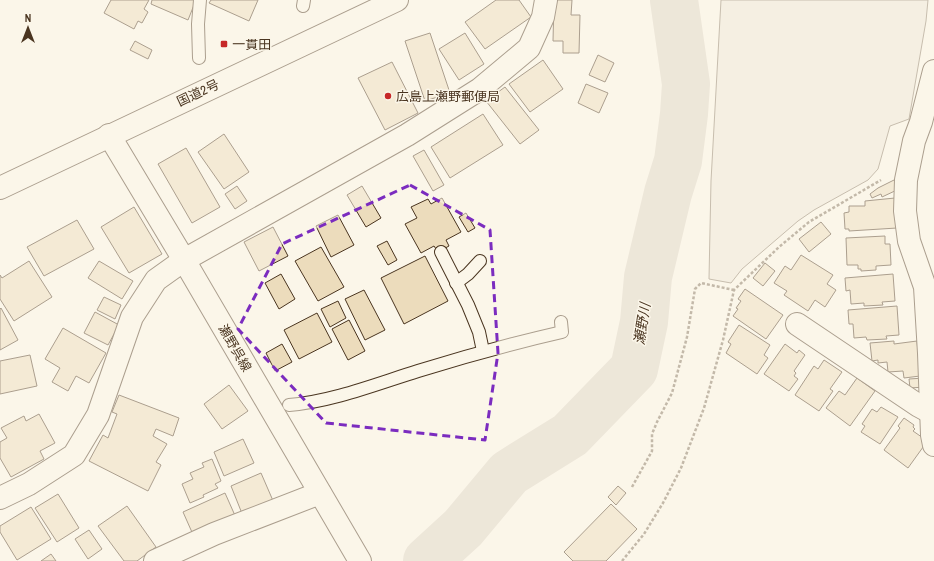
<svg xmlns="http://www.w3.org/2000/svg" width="934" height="561" font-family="'Archivo Narrow','Noto Sans JP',sans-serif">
	<rect width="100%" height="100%" fill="#fbf6e9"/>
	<polygon fill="#ede7d9" stroke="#887966" points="721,0 928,0 926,21 909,119 890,126 878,169 868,180 814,210 798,221 742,269 731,283 709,279 711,181"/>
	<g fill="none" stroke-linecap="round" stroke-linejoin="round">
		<polyline stroke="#dcd4c6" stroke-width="48" points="427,561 463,528 509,473 570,435 634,369 644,322 648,277 668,193 678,161 684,114 686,84 674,0"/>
	</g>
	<g fill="#ecdcbc" stroke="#4a3520">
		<polygon points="111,0 149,0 144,9 148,12 142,23 138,21 134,29 104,13"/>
		<polygon points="152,0 196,0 188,20 151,4"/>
		<polygon points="211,0 258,0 249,21 209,3"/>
		<polygon points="496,0 519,0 531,17 485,49 465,22"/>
		<polygon points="554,0 572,0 571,15 580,15 579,53 563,53 563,41 553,41"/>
		<polygon points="430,33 450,93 425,101 405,41"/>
		<polygon points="465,33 484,64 459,80 439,49"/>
		<polygon points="135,41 152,50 148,59 130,50"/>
		<polygon points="598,55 614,63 605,82 589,75"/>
		<polygon points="543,60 563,89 530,112 509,84"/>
		<polygon points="392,62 418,113 385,130 358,78"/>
		<polygon points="586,84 608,93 599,113 578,103"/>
		<polygon points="505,87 539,130 520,144 486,101"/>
		<polygon points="483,114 503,145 450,178 431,147"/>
		<polygon points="224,134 249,172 224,189 198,152"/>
		<polygon points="186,148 220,207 192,223 158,164"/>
		<polygon points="424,150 444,185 433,191 413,156"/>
		<polygon points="894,180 899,189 882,197 881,194 872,198 870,194 878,188"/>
		<polygon points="237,186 247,201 235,209 225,194"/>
		<polygon points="362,186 381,218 366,227 347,195"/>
		<polygon points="442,198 461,232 446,240 449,246 438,252 434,246 421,253 405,224 417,218 411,207 428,199 431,204"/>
		<polygon points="895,198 897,228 849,231 849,229 845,229 844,213 849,212 849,206 865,206 865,201"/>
		<polygon points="134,207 162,254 129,273 101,227"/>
		<polygon points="466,213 475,228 468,232 459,217"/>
		<polygon points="338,215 354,245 331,257 316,226"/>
		<polygon points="77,220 94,249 44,276 27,247"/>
		<polygon points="821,222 831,234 809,252 799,239"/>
		<polygon points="273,227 288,256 259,271 244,242"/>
		<polygon points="885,236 885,244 890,244 891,265 876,266 876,270 861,271 861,269 858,269 858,265 847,265 846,238"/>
		<polygon points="387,241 397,260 388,265 377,246"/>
		<polygon points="321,247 344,287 318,301 295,261"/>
		<polygon points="801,255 833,275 827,284 836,290 825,307 815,300 808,311 784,295 787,291 774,283 785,266 791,270"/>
		<polygon points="425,256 448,301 404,324 381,278"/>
		<polygon points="29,261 52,297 14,321 0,299 0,275 2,278"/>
		<polygon points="99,261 133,281 122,299 88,278"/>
		<polygon points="765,263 775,271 763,286 753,278"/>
		<polygon points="281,274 295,299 279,309 265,283"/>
		<polygon points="893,274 895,301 882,302 883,305 864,306 864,303 851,304 850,290 846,291 845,278"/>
		<polygon points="745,289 783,315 766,339 733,316 738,309 736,308 741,301 738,299"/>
		<polygon points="364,290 385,330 365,340 345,299"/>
		<polygon points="104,297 121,305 115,319 97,310"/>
		<polygon points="338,301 346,318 330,327 321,309"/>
		<polygon points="897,306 899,335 886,336 887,339 867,340 866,337 854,338 853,324 849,324 848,310"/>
		<polygon points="1,308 18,340 0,350 0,309"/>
		<polygon points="95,312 119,325 108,345 84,333"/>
		<polygon points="317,313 332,342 299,359 284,330"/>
		<polygon points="349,320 365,351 348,360 332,329"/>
		<polygon points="739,325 770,345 764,355 768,358 757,374 726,353 731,344 728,342"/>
		<polygon points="63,328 106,353 89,383 76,376 68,391 52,382 60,368 45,359"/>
		<polygon points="894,341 894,344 917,341 920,376 904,378 903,371 888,372 887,362 878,363 878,360 872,361 870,343"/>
		<polygon points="282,344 292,362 275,371 266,353"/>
		<polygon points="785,344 797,353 799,350 805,355 794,371 796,373 794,376 798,379 789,391 764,374"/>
		<polygon points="30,355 37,386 0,394 0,361"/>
		<polygon points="824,360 842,372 830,389 833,391 819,411 795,395 814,366 818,369"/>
		<polygon points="857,378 875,391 850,426 826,408 839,391 845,395"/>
		<polygon points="924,378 925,387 910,388 909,379"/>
		<polygon points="229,385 248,411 222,429 204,404"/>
		<polygon points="119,395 179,418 173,436 156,429 153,436 167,444 156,462 161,465 148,491 89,461 103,435 108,438 117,414 112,412"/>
		<polygon points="881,407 898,417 880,444 861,432 865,426 862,424 872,409 877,412"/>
		<polygon points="39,414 55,443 40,451 44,459 11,477 0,458 0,442 7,438 1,428 24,416 26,421"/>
		<polygon points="904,418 914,425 913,427 915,429 913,431 926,440 926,443 908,468 884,450 900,428 898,426"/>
		<polygon points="243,439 254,463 224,476 214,452"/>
		<polygon points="212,459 221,481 215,484 218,488 203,495 204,497 190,503 182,484 193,479 190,473 204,467 202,463"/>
		<polygon points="261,473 274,503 243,516 231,486"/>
		<polygon points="618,486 626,493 616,505 608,497"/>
		<polygon points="225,493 237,520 195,539 183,512"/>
		<polygon points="58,494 79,528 57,542 35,508"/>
		<polygon points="611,504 637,529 606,561 573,561 564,552"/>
		<polygon points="127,506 156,547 137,561 124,561 98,526"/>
		<polygon points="31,507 51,539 17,560 0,532 0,526"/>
		<polygon points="89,530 102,549 88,559 75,539"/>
		<polygon points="51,554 56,561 41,561"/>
	</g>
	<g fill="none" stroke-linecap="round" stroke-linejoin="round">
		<defs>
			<g id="lane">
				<polyline points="303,6 304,0"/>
				<polyline points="199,58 198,24 200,0"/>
				<polyline points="441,252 468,305 479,332 483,351"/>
				<polyline points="456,283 468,274 480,261"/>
				<path d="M289 405C334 401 376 384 418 371 466 356 514 343 562 332L561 322"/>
			</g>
			<g id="street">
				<polyline points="934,71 921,122 914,141 906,180 905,211 909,241 925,287 929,353 932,435 934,445"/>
				<polyline points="797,324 919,406 932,413"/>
				<polyline points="0,498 29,484 74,455 98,415 132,317 156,280 184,260 407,135 480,89 529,48 543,17 546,0"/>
				<polyline points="155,561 214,534 320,493"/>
			</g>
			<polyline id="secondary" points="109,135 184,260 360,561"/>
			<polyline id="highway" points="0,188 397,0"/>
		</defs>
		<use href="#lane" stroke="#4a3520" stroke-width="14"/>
		<use href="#street" stroke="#4a3520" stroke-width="24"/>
		<use href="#secondary" stroke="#4a3520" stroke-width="24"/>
		<use href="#highway" stroke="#4a3520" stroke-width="24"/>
		<g stroke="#7f6f5c" stroke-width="2.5" stroke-dasharray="3 2" stroke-linecap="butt">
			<polyline points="632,487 652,451 652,434 657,422 672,393 687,337 695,289 701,283 734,290"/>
			<polyline points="622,561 644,534 663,503 681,468 704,408 723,340 734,290 779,247 809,222 881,180"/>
		</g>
		<use href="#lane" stroke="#fbf6e9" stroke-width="12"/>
		<use href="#street" stroke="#fbf6e9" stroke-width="22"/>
		<use href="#secondary" stroke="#fbf6e9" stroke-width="22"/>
		<use href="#highway" stroke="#fbf6e9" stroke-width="22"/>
	</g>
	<path d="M0 0H934V561H0ZM410 185 490 230 498 353 485 440 326 423 238 329 282 244Z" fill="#fbf6e9" fill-opacity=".55" fill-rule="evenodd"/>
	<path fill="none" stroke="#7b2cbf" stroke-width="3" stroke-dasharray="8 5" stroke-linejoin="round" d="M410 185 490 230 498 353 485 440 326 423 238 329 282 244Z"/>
	<g fill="#c62828" stroke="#fbf6e9" stroke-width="1.5">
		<rect x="220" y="40" width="8" height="8" rx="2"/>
		<circle cx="388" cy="96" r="4"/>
	</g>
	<g text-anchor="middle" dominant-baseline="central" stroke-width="3" stroke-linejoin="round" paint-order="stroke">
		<g font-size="13" fill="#4a3520" stroke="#fbf6e9" text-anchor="start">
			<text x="232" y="44">一貫田</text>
			<text x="396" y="96">広島上瀬野郵便局</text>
		</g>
		<g font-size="13" fill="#4a3520" stroke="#fbf6e9">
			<text transform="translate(198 93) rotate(-25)">国道2号</text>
			<text transform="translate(235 348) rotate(60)">瀬野呉線</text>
		</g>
		<g font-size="14" font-style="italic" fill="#4a3520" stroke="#fbf6e9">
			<text transform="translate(642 324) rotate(-81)">瀬野川</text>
		</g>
	</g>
	<g transform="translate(28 28)" stroke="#fbf6e9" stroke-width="3" paint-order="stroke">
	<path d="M0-3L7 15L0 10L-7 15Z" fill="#4a3520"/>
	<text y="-6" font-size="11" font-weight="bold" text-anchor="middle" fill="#4a3520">N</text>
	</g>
</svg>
